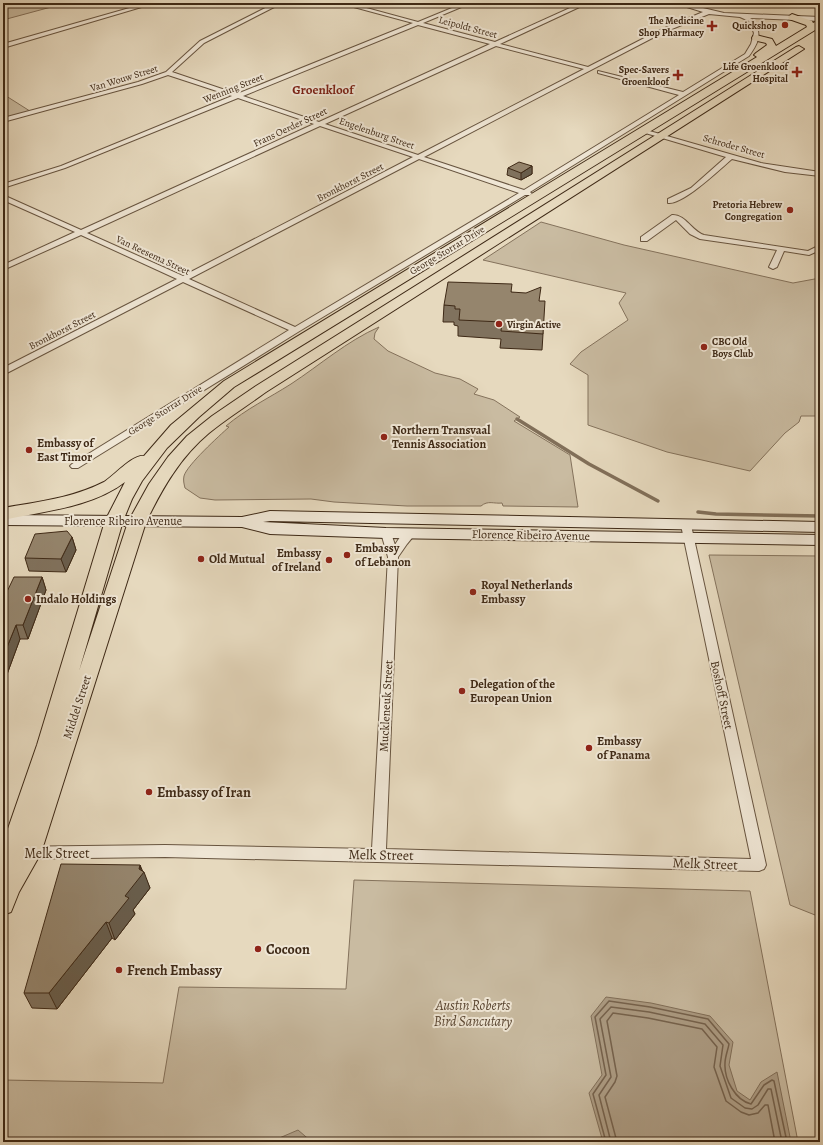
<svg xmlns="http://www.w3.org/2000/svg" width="823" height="1145" font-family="Alegreya,serif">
	<rect width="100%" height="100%" fill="#e6d9be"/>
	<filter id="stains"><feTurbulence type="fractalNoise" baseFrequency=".005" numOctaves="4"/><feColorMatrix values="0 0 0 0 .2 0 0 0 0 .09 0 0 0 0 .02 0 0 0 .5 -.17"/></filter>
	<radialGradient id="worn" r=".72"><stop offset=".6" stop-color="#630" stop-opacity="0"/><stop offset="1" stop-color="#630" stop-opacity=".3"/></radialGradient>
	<g fill="#c9bba1" stroke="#84725c">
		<polygon points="3,3 66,3 3,20"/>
		<polygon points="3,94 33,113 3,121"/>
		<polygon points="541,222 624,245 793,283 820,278 820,416 801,416 799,422 785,433 750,471 667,452 588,425 588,375 570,364 581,352 628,320 619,303 626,293 483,260"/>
		<path d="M379 327 375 333 374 339 388 351 435 373 460 379 478 389 474 394 494 400 520 417 514 421 570 455 578 507 503 506 502 503C494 504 488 500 481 506H407L334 502 311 499 215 500 200 498 185 488C184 484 183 480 184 476 187 465 219 436 229 427L226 426C246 409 269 398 291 384 320 365 347 341 379 327Z"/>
		<polygon points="709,555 820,556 820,917 790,905"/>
		<polygon points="354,880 750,891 798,1142 3,1142 3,1080 163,1083 179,987 346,989"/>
	</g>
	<g fill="#ad9d85" stroke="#816f59">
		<polygon points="606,997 651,1003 710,1016 733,1042 729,1065 737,1091 750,1100 761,1082 777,1072 791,1142 603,1142 589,1093 602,1075 591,1016"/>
		<polygon points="298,1130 312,1142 270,1142"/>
	</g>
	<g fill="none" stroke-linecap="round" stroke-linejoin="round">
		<g stroke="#76634e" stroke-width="1.5">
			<path d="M606 1142 593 1094 606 1075 595 1017 609 1001 650 1007 708 1019 729 1044C728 1050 725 1057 725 1063 724 1079 735 1100 751 1104L764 1085 772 1080 774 1081 787 1142"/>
			<polyline points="611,1142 599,1095 611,1077 600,1019 611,1007 649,1012 705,1024 723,1045 720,1066 731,1098 745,1108 752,1109 758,1105 768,1089 771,1089 782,1142"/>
			<polyline points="617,1142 605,1097 615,1082 617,1076 607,1021 613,1013 648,1018 702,1029 717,1047 714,1067 726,1101 741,1112 749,1115 758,1113 765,1105 768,1105 775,1142"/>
		</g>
		<g stroke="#816f59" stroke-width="3.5">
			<polyline points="517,419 589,464 658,501"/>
			<polyline points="698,512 716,514 820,516"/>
		</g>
		<defs>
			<g id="street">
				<polygon points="147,3 155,3 3,48 3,44"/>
				<path d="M275 3H282L204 43 172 72 237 94 413 23 339 3H348L418 22 464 3H471L423 23 495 42 581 3H588L500 44 588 67 658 31 703 12 674 3H682L724 13 820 17V21L750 18C754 20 754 21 756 25 762 37 756 46 749 56L530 192 532 194 530 195H525L298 332 78 468H72L70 466 72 464 289 330 183 282 3 375V368L177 279 81 235 3 270V265L75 232 3 200V195L81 230 314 124 238 98 65 168 3 188V184L61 166 232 96 168 75 142 84 3 122V118L138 82 166 72 200 41ZM709 14 740 17 749 21 754 33 751 44 745 54 683 92 598 71V73L679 95 524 190 424 157 662 33ZM418 25 490 44 319 122 243 96ZM496 46 584 69 418 155 325 124ZM320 126 413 157 183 276 87 233ZM419 159 519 193 295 327 189 279Z"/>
				<path d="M642 130H646L761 163 820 172V176L785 172 732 159C720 169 683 205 668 203V199L691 188 726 157 642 132Z"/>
				<path d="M672 215C685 214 692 231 704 235L808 251 820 245V250L809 255 784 251 777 267 773 269 769 267 777 250 700 239 690 234 676 220 647 241H641V237Z"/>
				<path d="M686 522 690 523 691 525 766 865 764 869 759 871 165 857 3 859V847L165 845 372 849 388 557 381 533 382 530H390L395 545C399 538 405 528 415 530L416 533 407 544 398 557 386 849 751 859 681 525 682 523Z"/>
			</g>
			<polygon id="secondary" points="270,511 820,522 820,532 270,521 263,522 386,528 820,535 820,545 386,538 270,534 242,527 3,525 3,515 242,517"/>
			<path id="primary" d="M792 14 812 21 813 23 820 20V27L234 387 199 417 167 448 142 481 132 499 123 521 79 671 128 522 149 484 168 457 187 436 212 416 256 386 796 47 799 46 804 49 266 392C247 406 227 418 209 433 180 457 162 489 146 522L41 853 19 892 11 912 3 915V843L37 745 105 521 125 482C91 508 43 511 3 520V508C37 502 73 498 104 482 114 476 133 454 144 456L171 425 224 381 757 57 754 55 756 53 767 45 766 43 753 40 752 38 753 36 756 35 772 39 776 46 807 27 806 25 789 19 788 17Z"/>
		</defs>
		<use href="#street" stroke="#685540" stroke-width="2"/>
		<use href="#secondary" stroke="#3e2916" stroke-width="2"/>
		<use href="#primary" stroke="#3e2916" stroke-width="2"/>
		<use href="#street" fill="#efe6d5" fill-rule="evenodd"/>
		<use href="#secondary" fill="#efe6d5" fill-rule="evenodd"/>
		<use href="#primary" fill="#e6d9be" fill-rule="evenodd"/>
	</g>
	<g fill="#80725e" stroke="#3e2916">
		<polygon points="532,166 532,174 521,180 507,175 508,168"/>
		<polygon points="511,292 539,301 543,334 542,350 500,348 501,339 458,336 458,326 454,325 454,322 443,322 444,305"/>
		<polygon points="72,537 76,550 66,572 29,571 25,558"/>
		<polygon points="42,577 46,590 28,639 20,639 6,677 3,677 3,600"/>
		<polygon points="140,865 150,888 133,910 135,914 115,940 112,938 57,1009 32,1008 24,993"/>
	</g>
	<g fill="#685d4c" stroke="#3e2916">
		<polygon points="532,166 532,174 521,180 521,173"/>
		<polygon points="72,537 76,550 66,572 61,559"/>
		<polygon points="42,577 46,590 28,639 23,625"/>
		<polygon points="16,625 20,639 6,677 3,670 3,657"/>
		<polygon points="140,865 142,874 144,872 150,888 133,910 135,914 115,940 109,923 125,896 139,869"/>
		<polygon points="106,922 112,938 57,1009 49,993"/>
	</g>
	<g fill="#95856d" stroke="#3e2916">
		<polygon points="519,162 532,166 521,173 508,168"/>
		<polygon points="448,282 512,284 511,292 526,293 541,287 539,301 545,301 543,334 501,331 502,322 459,320 460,309 455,309 455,306 444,305"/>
		<polygon points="67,531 72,537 61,559 25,558 35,534"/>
		<polygon points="14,577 42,577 23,625 16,625 3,657 3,600"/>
		<polygon points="61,864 140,865 139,869 144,872 125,896 129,898 109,923 106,922 49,993 24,993"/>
	</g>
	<g fill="#8f2418" stroke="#efe6d5" stroke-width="1.5">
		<circle cx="785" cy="25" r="4"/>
		<path d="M710 20h4v4h4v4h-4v4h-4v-4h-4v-4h4z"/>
		<path d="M795 66h4v4h4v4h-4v4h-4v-4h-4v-4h4z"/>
		<path d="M676 69h4v4h4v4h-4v4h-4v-4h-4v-4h4z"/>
		<circle cx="790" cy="210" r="4"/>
		<circle cx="499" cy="324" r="4"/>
		<circle cx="704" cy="347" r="4"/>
		<circle cx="384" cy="437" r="4"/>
		<circle cx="29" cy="450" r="4"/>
		<circle cx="347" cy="555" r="4"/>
		<circle cx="201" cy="559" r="4"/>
		<circle cx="329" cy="560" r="4"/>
		<circle cx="473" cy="592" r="4"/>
		<circle cx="28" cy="599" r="4"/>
		<circle cx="462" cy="691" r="4"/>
		<circle cx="589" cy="748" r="4"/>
		<circle cx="149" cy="792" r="4"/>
		<circle cx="258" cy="949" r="4"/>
		<circle cx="119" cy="970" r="4"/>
	</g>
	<g text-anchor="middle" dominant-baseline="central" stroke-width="4" stroke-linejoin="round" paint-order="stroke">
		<g font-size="10" font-weight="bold" fill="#3e2916" stroke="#efe6d5" text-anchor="end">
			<text x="704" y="20">The Medicine<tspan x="704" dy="12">Shop Pharmacy</tspan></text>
			<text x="777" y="25">Quickshop</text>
			<text x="788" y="66">Life Groenkloof<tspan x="788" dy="12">Hospital</tspan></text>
			<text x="669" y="69">Spec-Savers<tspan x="669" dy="12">Groenkloof</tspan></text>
			<text x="782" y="204">Pretoria Hebrew<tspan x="782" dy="12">Congregation</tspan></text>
			<text x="507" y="324" text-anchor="start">Virgin Active</text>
			<text x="712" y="341" text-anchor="start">CBC Old<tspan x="712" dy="12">Boys Club</tspan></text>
		</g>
		<g font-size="10" fill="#3e2916" stroke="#efe6d5">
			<text transform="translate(468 27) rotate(15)">Leipoldt Street</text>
			<text transform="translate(124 78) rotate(-17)">Van Wouw Street</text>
			<text transform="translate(233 88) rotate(-22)">Wenning Street</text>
			<text transform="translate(290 127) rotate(-25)">Frans Oerder Street</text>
			<text transform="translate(377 133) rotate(19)">Engelenburg Street</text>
			<text transform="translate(734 146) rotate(16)">Schroder Street</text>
			<text transform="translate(350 182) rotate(-27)">Bronkhorst Street</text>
			<text transform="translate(447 250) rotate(-31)">George Storrar Drive</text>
			<text transform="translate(153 255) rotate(25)">Van Reesema Street</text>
			<text transform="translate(62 330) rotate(-27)">Bronkhorst Street</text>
			<text transform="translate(165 410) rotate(-32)">George Storrar Drive</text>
		</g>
		<g font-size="12" font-weight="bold" fill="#3e2916" stroke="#efe6d5" text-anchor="start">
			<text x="392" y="430">Northern Transvaal<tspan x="392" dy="14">Tennis Association</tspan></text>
			<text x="37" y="443">Embassy of<tspan x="37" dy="14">East Timor</tspan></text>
			<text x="355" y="548">Embassy<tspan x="355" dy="14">of Lebanon</tspan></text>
			<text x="321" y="553" text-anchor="end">Embassy<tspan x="321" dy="14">of Ireland</tspan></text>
			<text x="209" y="559">Old Mutual</text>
			<text x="481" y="585">Royal Netherlands<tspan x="481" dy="14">Embassy</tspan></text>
			<text x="36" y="599">Indalo Holdings</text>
			<text x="470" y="684">Delegation of the<tspan x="470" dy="14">European Union</tspan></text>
			<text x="597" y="741">Embassy<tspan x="597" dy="14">of Panama</tspan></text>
		</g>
		<g font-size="12" fill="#3e2916" stroke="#efe6d5">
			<text x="123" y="521">Florence Ribeiro Avenue</text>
			<text transform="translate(531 535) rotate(1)">Florence Ribeiro Avenue</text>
			<text transform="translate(722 695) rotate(78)">Boshoff Street</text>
			<text transform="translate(386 706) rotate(-87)">Muckleneuk Street</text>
			<text transform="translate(77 707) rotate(-72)">Middel Street</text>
		</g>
		<g font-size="13" font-weight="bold" fill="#7a1f14" stroke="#efe6d5">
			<text x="323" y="89">Groenkloof</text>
		</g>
		<g font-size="14" font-weight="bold" fill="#3e2916" stroke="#efe6d5" text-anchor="start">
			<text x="157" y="792">Embassy of Iran</text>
			<text x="266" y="949">Cocoon</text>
			<text x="127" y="970">French Embassy</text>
		</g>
		<g font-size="14" fill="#3e2916" stroke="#efe6d5">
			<text x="57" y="853">Melk Street</text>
			<text transform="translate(381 855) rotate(1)">Melk Street</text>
			<text transform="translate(705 864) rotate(2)">Melk Street</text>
		</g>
		<g font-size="14" font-style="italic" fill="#5a4632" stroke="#efe6d5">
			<text x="473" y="1005">Austin Roberts<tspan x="473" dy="16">Bird Sancutary</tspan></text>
		</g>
	</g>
	<rect width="823" height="1145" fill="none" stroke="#e6d9be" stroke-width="16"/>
	<rect x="4" y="4" width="815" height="1137" fill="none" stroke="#3e2916" stroke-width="2"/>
	<rect x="8" y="8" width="807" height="1129" fill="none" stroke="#3e2916"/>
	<rect width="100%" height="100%" filter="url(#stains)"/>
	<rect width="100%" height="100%" fill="url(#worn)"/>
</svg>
